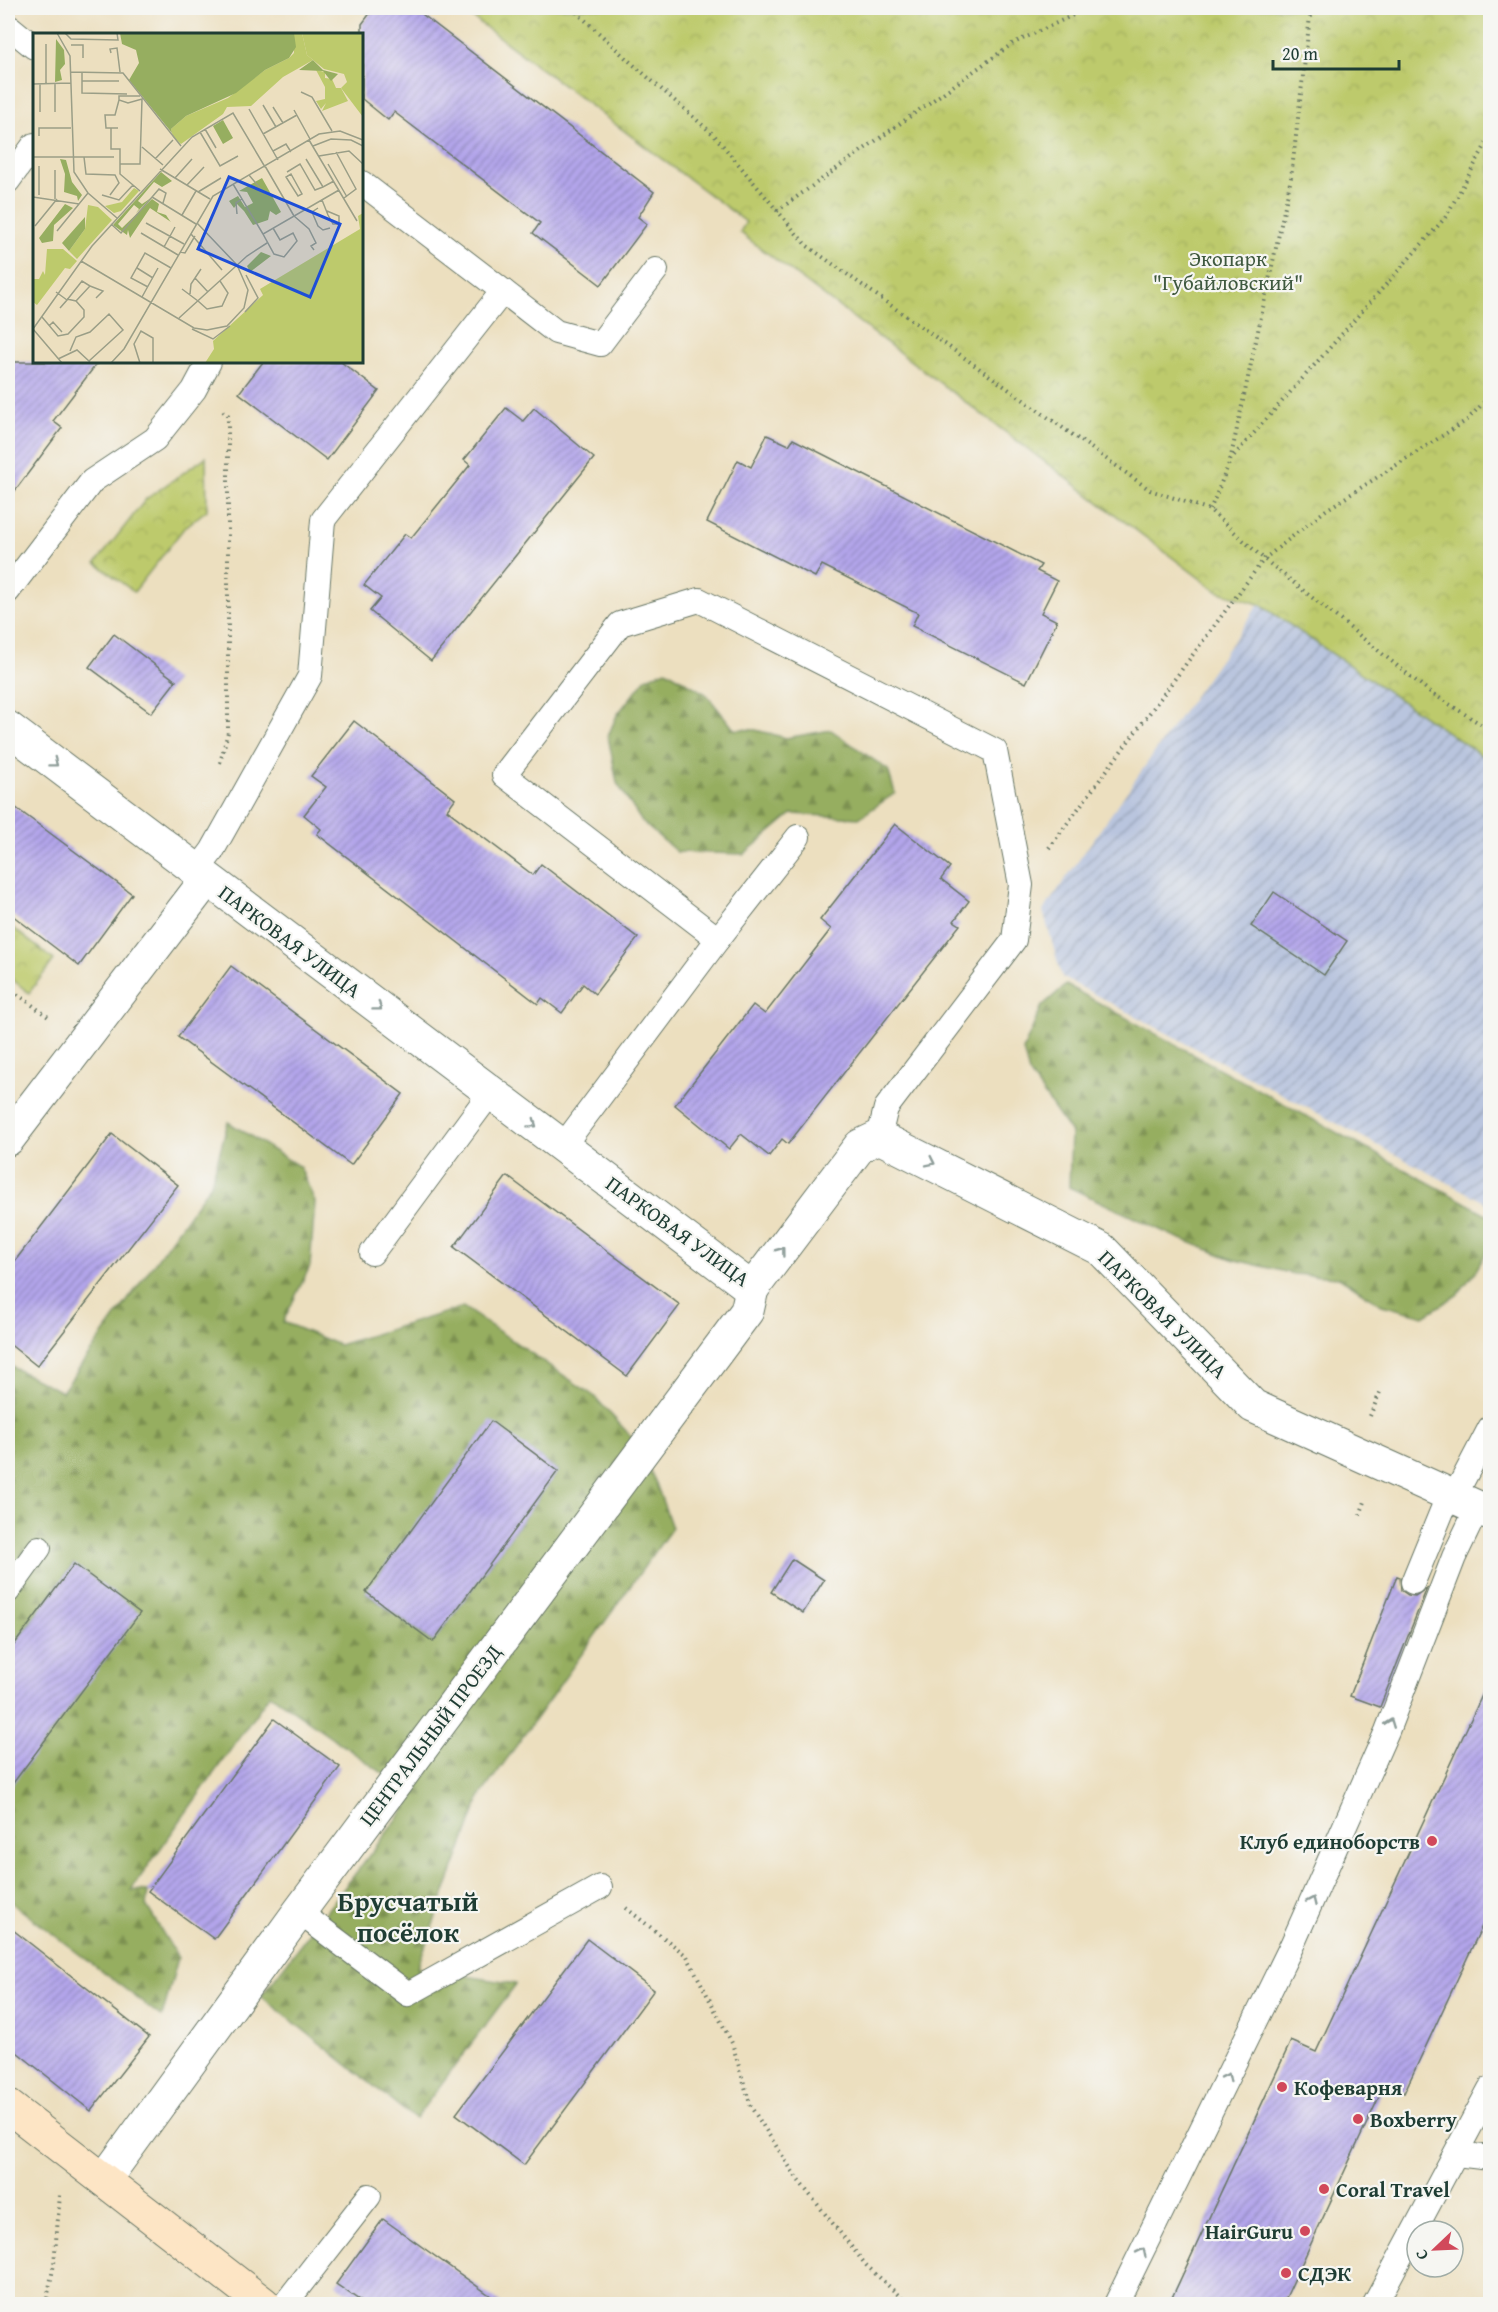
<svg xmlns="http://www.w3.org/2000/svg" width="1498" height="2312" font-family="'Gentium Book Plus',serif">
	<defs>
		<pattern id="industrial-furrows" width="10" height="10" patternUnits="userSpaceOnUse" patternTransform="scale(1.5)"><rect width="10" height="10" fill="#b9c5de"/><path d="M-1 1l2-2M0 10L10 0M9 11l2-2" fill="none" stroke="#96a1b5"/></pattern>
		<pattern id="forest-firs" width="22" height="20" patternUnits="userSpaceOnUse" patternTransform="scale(1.5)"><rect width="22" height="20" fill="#96ae60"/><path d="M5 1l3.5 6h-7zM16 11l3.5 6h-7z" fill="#7a8f50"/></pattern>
		<pattern id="park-crowns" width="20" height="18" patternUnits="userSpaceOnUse" patternTransform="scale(1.5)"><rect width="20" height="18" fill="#bdca6c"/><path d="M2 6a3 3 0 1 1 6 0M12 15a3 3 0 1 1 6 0" fill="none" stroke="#a2ae5e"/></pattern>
		<pattern id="building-hatch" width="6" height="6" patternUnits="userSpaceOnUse" patternTransform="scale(1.5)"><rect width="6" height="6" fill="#b3a5eb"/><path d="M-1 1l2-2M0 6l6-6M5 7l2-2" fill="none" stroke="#9188bf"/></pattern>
	</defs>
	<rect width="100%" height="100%" fill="#f6f6f2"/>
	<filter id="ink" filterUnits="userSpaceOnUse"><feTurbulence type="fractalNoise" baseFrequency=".0167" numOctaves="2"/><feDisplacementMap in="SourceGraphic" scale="12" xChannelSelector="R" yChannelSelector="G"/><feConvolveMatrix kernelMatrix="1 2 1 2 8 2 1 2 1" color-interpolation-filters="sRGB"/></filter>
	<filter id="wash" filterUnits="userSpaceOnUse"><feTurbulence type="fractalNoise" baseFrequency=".008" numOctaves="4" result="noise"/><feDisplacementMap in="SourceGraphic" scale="24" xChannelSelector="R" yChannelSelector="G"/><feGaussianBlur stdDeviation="1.35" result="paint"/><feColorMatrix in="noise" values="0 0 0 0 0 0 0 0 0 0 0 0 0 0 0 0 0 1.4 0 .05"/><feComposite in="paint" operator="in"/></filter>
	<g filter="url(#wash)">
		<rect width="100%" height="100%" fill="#ecdfbf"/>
		<polygon fill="url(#industrial-furrows)" points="1259,604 1490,761 1490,1205 1062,977 1043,911"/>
		<g fill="url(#forest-firs)" stroke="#5a764a" stroke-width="1.5" fill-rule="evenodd">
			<polygon points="666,670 706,694 734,729 756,730 786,738 831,730 888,770 895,793 859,818 792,814 744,854 677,852 642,822 617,783 608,736 617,715 646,678"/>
			<polygon points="1066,985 1490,1216 1490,1246 1475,1272 1457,1295 1424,1316 1382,1305 1339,1277 1294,1274 1232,1259 1171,1235 1069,1187 1071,1133 1029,1073 1023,1050 1042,1006"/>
			<path d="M228 1122 300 1167 315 1202 310 1266 283 1322 339 1345 463 1307 594 1396 636 1442 656 1483 672 1528 481 1795 417 1968 516 1984 415 2119 261 1996 415 1796 270 1694 131 1890 148 1891 146 1905 178 1958 162 2017 8 1900V1776L14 1781 74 1564 8 1653V1365L62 1392 211 1184ZM491 1422 558 1471 433 1642 366 1593Z"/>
		</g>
		<g fill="url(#park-crowns)" stroke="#6e8450" stroke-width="1.5">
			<polygon points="460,8 1490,8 1490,761 1259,604 1217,591 747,238 740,232 746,222"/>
			<polygon points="206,457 207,510 184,528 134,592 96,563 146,499"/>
			<polygon points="8,924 54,960 29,993 8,976"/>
		</g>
		<g id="blocks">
			<g fill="url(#building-hatch)">
				<polygon points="374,8 414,8 654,192 638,217 647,224 601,285 533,233 540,223 394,112 388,120 362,99 362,24"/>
				<polygon points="8,362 98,362 53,421 62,428 8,500"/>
				<polygon points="263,362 341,362 379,391 327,460 239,393"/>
				<polygon points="506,408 523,421 534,408 594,458 431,661 370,611 381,598 364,585 405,534 411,538 470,465 464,460"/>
				<polygon points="767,435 789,445 793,439 1041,565 1037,571 1057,581 1041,613 1057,621 1026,683 912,626 918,613 822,565 815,577 707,522 738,460 751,467"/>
				<polygon points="114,634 176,681 151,713 89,667"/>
				<polygon points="354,721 455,799 447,810 533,875 541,864 638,938 595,994 583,984 562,1013 542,998 538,1004 317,834 321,829 304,815 326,787 311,776"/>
				<polygon points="8,802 132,894 79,966 8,912"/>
				<polygon points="895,824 950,867 941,879 969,901 954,921 960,925 788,1144 782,1139 769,1156 741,1134 729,1149 675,1105 753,1005 765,1014 831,929 820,920"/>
				<polygon points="1274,892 1347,941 1324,975 1251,926"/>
				<polygon points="231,966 403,1094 351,1165 178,1037"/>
				<polygon points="112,1134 178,1185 37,1366 8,1343 8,1270"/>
				<polygon points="507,1176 680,1305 627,1376 454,1247"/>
				<polygon points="491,1421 558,1471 433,1642 366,1592"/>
				<polygon points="792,1559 824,1580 803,1613 771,1592"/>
				<polygon points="74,1564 140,1613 8,1790 8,1653"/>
				<polygon points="1397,1576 1400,1577 1401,1590 1408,1595 1415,1596 1427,1588 1380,1707 1350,1696"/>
				<polygon points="1491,1676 1491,1907 1404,2093 1385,2084 1283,2304 1169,2304 1291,2041 1316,2052"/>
				<polygon points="274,1719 340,1767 214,1939 148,1891"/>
				<polygon points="8,1926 149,2037 91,2111 8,2045"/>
				<polygon points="587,1939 654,1990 524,2165 456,2114"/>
				<polygon points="383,2219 502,2304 365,2304 336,2284"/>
			</g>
		</g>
	</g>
	<g filter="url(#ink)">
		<use href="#blocks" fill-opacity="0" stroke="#677665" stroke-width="1.5"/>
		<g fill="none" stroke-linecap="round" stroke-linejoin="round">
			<defs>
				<g id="lane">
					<polyline points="8,27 12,29 34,47"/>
					<polyline points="8,181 34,145"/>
					<polyline points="362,183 503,291"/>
					<polyline points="8,591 92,481 155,439 194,390 209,362"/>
					<polyline points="197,871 212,851 310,676 323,520 503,291 556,332 600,344 656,270"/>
					<polyline points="718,939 798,837"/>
					<polyline points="563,1146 718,939 504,775 620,624 699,600 995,751 1021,885 1014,940 886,1108 879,1137"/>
					<polyline points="372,1253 491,1092"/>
					<polyline points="1454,1497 1490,1428"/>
					<polyline points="1413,1582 1449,1494"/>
					<polyline points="8,1591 39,1548"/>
					<polyline points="299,1912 408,1994 600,1887"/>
					<polyline points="1456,2154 1490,2158"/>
					<polyline points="285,2304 369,2196"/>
					<polyline points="1116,2304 1292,1945 1387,1731 1454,1557 1478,1507"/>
					<polyline points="1375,2304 1490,2089"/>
				</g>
				<g id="street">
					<polyline points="8,728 752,1289 860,1146 879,1137 1101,1249 1253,1406 1490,1513"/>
					<polyline points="8,1139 207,879"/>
					<polyline points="104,2180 299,1912 747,1311 752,1289"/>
				</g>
				<polyline id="secondary" points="8,2106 264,2304"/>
			</defs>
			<use href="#lane" stroke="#677665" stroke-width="26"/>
			<use href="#street" stroke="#677665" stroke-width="35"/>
			<use href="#secondary" stroke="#677665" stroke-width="35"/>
			<g stroke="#677665" stroke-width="4" stroke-dasharray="1.5 4.5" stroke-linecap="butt">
				<polyline points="572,8 628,60 714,135 806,245 1150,490 1210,510 1264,559 1430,692 1490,730"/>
				<polyline points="777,211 1012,44 1088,8"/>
				<polyline points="1230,460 1445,218 1490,137"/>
				<polyline points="1210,510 1230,461 1291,178 1311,8"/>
				<polyline points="220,763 228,732 228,415 220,409"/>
				<polyline points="1049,848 1264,559 1326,510 1467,420 1490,396"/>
				<polyline points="8,987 51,1019"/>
				<polyline points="1370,1416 1380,1392"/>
				<polyline points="1360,1515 1366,1499"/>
				<polyline points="626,1908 687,1956 732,2043 751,2107 798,2180 866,2265 908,2304"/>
				<polyline points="46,2304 54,2264 60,2195"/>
			</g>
			<use href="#lane" stroke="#fff" stroke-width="24"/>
			<use href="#street" stroke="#fff" stroke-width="33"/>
			<use href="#secondary" stroke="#fde5c5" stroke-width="33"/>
		</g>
		<defs><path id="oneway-chevron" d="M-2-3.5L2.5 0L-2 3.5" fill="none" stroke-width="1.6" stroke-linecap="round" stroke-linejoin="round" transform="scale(1.5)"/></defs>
		<g stroke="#8f9e9a">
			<use href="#oneway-chevron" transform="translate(54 763) rotate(37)"/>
			<use href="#oneway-chevron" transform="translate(378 1007) rotate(37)"/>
			<use href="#oneway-chevron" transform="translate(533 1124) rotate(37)"/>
			<use href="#oneway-chevron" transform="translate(931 1162) rotate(26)"/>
			<use href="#oneway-chevron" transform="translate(781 1251) rotate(-53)"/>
			<use href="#oneway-chevron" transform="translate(1390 1723) rotate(-69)"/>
			<use href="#oneway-chevron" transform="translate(1312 1901) rotate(-66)"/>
			<use href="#oneway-chevron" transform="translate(1227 2077) rotate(-64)"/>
			<use href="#oneway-chevron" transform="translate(1142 2252) rotate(-64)"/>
		</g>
	</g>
	<g fill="#d1495b" stroke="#f6f6f2" stroke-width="2">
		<circle cx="1432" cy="1841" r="6"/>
		<circle cx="1282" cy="2087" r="6"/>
		<circle cx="1358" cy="2119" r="6"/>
		<circle cx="1324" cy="2189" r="6"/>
		<circle cx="1305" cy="2231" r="6"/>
		<circle cx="1286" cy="2273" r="6"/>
	</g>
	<g text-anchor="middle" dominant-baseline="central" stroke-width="4.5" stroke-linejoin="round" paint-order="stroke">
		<g font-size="21" fill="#3f593f" stroke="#f6f6f2">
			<text x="1228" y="258">Экопарк<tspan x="1228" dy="24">"Губайловский"</tspan></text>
		</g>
		<g font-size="21" fill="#1f3d34" stroke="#f6f6f2">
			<text transform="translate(290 941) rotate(37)">ПАРКОВАЯ УЛИЦА</text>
			<text transform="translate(678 1231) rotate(36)">ПАРКОВАЯ УЛИЦА</text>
			<text transform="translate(1163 1314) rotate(45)">ПАРКОВАЯ УЛИЦА</text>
			<text transform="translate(430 1735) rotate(-53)">ЦЕНТРАЛЬНЫЙ ПРОЕЗД</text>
		</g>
		<g font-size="21" font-weight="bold" fill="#1f3d34" stroke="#f6f6f2" text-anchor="start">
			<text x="1420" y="1841" text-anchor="end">Клуб единоборств</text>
			<text x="1294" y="2087">Кофеварня</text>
			<text x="1370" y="2119">Boxberry</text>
			<text x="1336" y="2189">Coral Travel</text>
			<text x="1293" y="2231" text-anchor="end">HairGuru</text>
			<text x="1298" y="2273">СДЭК</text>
		</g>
		<g font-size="27" font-weight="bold" fill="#1f3d34" stroke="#f6f6f2">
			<text x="408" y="1901">Брусчатый<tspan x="408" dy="31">посёлок</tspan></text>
		</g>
	</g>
	<g transform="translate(33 33)">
		<rect width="330" height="330" fill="#ecdfbf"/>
		<path d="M261 0H269L274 22 280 27 250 44 218 73 194 74 190 81 148 111 140 104 138 96 153 83 195 65 232 37 256 25 261 20ZM283 37 292 39V45L299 46 303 55H308L315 68 289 78 293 70 288 76 283 68 292 66V54ZM101 155 106 158 88 178 81 180 72 173 89 169ZM55 172 65 174 79 187 44 226 36 218 52 196ZM14 216H30L44 228 37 236 32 235 4 272 0 269V246H6L10 238 12 242Z" fill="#bdca6c"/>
		<path d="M87 0H261L263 14 256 25 232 37 203 60 153 83 138 96 139 100 96 47 106 30 103 17 89 11ZM23 6 31 17 32 31 27 37 29 47 22 49ZM280 27 290 37 305 41 298 48 290 38 266 37ZM190 87 200 105 190 111 180 93ZM27 126 33 127 39 149 49 162 45 168 44 163 31 159 32 141ZM128 139 139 148 129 154 121 149 105 168 109 171 118 165 103 180 106 176 101 172 85 191 89 195 119 166 126 171 124 179 133 182 137 188 138 189 117 175 97 205 95 197 94 202 80 192ZM229 145 248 179 243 182 237 178 235 187 220 192 211 178 204 171 201 175 196 168 205 163 212 174 220 170 214 159 206 158ZM32 171 40 175 21 192 20 208 9 210 6 205ZM52 184V196L36 218 29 210ZM228 219 238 223 217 239 214 233Z" fill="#96ae60"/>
		<path d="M330 180V330H172L181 316 180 308 230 262 227 256 327 196 325 183Z" fill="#bdca6c"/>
		<path d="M269 0H330V84L308 55 314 49 311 41 291 36 274 22Z" fill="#bdca6c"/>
		<path fill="none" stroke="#9a9e87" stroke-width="1.5" d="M24 0 37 23 41 139 55 160 84 185M32 0 38 6 85 7 84 0M13 11V51M38 12H50V25M78 20 77 16 84 15 87 39M38 39 90 40 148 113M49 39V60L94 61M49 48H86M22 50V79M0 51 38 50M7 51V79M268 59 279 64 299 98M230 72 243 94M240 74 250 90M216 76 245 127M261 77 277 106M78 95V116H87V131H107L109 66 95 70 86 67V63H107M85 95H73L72 82H82L86 67M172 96 183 115M167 99 187 133 205 123M230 101 264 82M6 103V95H38M276 107 324 188M280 113 298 106 318 107 330 113M109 114 130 132M240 118 253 111 258 119M303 119 323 156 311 165M286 123 316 118 330 131M0 124H81M51 124 53 141 82 142 86 150 77 162M122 126 140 107M273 126 290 154 301 148M87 131V141L107 158M295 131 314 164M6 133V162M232 133 261 183M127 136 177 166M254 139 267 131 282 157 290 154M258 141 269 161 265 163 253 144ZM216 142 232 161M142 145 159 126M200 151 230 201M154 152 171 134M165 159 188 145M69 162 86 167 100 152M0 164 46 171 55 160M119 164 163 191M22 166V137M289 167 295 182 300 191H306V183L294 178M285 175 279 179 285 193 290 197 297 195M204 181 203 170 209 166M149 182 163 158M261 183 276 196 283 210 278 213 281 217M113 190 151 211M164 190 204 232M78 191 88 200 126 156 133 160 130 170M2 193 24 166M240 195 247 207 260 200 264 208 251 224 241 221 230 201 306 157M24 198 46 171M108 200 145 222M158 201 189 237M131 214 142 194M147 219 152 220 162 203M48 228 161 295 174 297 194 293 211 275 215 257 204 232M104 235 120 245M162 245 175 259M57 253 70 258 63 265M115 254 98 245 112 220 138 235M149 256 165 268M23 259 34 267 27 275M157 261 158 251 168 236M109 264 125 235M34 267 49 248 57 253 43 268M165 268 174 276 189 273 195 260 187 248M212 279 225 265 213 242M9 284 25 303 35 301 51 284V277L43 268 34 266M146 285 214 223 234 210M16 293 20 289 29 299M0 296 59 213 159 104 200 80 232 134M0 296 29 330M159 296 180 306 197 293M37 318 43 304 57 299 76 281 90 297 56 328M25 326 44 317 57 329M78 330 91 316 180 163 286 101 307 98 330 107M107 330 101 311 108 298 120 305V330"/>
		<path fill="#1d4ed8" fill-opacity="0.15" stroke="#1d4ed8" stroke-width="3" d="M196 144 307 191 277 264 165 216Z"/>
		<rect width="330" height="330" fill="none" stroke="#1f3d34" stroke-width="3"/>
	</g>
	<rect width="1498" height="2312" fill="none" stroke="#f6f6f2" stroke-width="30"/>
	<g transform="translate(1435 2249) rotate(247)"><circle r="28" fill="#f6f6f2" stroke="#a0aca6" stroke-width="1.5"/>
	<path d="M0-4.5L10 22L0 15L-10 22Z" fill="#d1495b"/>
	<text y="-9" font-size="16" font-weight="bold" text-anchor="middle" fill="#1f3d34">С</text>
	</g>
	<path d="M1273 60v9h126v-9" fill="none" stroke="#1f3d34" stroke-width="3"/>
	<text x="1282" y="60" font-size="18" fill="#1f3d34" stroke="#f6f6f2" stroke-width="4.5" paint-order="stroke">20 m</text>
</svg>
